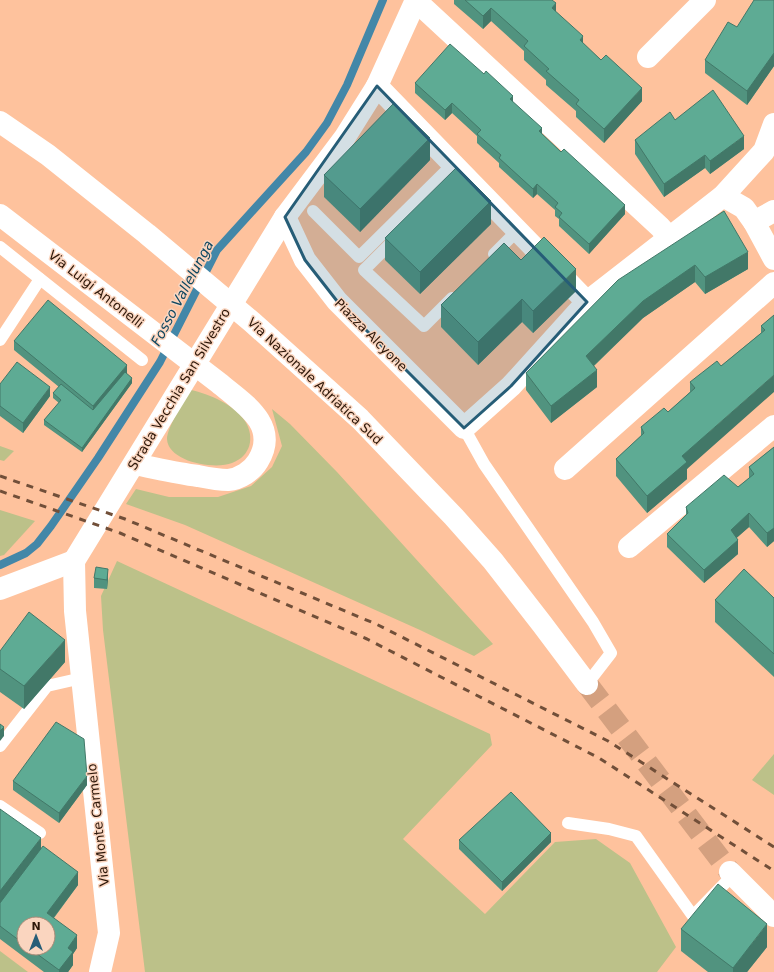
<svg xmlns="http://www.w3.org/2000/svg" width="774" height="972" font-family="'DejaVu Sans',sans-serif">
	<rect width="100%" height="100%" fill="#fec29d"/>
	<g fill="#bcc189">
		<path d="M191 390C209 394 235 405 245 421 255 437 251 456 232 463 215 470 168 462 167 439 167 428 184 400 191 390Z"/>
		<polygon points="272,409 290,424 337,472 493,644 474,656 420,630 185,525 126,504 136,489 169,497 218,497 251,486 272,467 282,446"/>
		<polygon points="0,446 14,451 4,461 0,460"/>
		<polygon points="0,510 35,521 4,555 0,556"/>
		<polygon points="117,561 490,734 492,745 403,839 485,914 555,842 596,839 630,863 676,947 657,972 145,972 103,630 101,596"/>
		<polygon points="774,754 774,795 752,780"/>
		<polygon points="0,951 28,972 0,972"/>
	</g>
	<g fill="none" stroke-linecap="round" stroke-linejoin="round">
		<polyline stroke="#4387a8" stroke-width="8" points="0,565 26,553 37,544 51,526 98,458 160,362 217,250 306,152 327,123 347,85 383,0"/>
		<polyline stroke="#d4a07f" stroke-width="22" stroke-dasharray="22 11" stroke-linecap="butt" points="587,684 730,872"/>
		<g stroke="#fff" stroke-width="12">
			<polyline points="313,211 359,257 454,163"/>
			<polyline points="396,238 364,270 424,326 452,298"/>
			<polyline points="0,247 142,360"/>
			<polyline points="494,254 518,230"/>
			<polyline points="0,340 40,279"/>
			<polyline points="464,428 484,464 593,622 611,653 587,684"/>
			<polyline points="0,746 47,686 82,678"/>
			<polyline points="0,806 40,833"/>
			<polyline points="568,823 609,829 636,836 693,916 733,875"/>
		</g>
		<g stroke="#fff" stroke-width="22">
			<polyline points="415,0 660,227 669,237"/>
			<polyline points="648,57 705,0"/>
			<polyline points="377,86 587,302"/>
			<polyline points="723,196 744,208 754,222 774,211"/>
			<path d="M0 215 219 383C243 403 280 425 258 461 252 471 240 479 228 480 218 480 208 478 198 476 176 473 155 468 134 464"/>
			<polyline points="285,217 305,260 337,301 464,428 511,386 587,302 723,196 764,151 774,124"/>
			<polyline points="754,222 774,259"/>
			<polyline points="565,469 774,283"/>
			<polyline points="629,547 774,426"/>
			<polyline points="74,561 285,217 345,137 377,86 416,0"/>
			<polyline points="74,561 75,611 109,933 100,972"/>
			<polyline points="0,589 74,561"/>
		</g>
		<g stroke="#fff" stroke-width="22">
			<polyline points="0,122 48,155 147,234 252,322 360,419 454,517 493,561 542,624 587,684"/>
			<polyline points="730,872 774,916"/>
		</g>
		<g stroke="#714f39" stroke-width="3" stroke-dasharray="7 7" stroke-linecap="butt">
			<polyline points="0,476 125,519 376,624 608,741 774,847"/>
			<polyline points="0,491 120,533 367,639 599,758 774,871"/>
		</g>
	</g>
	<g fill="#51937f" fill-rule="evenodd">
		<polygon points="454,0 552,0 556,12 583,44 601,60 642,101 604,143 576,117 576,111 546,85 546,80 524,60 524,51 491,21 483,29 454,4"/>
		<polygon points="774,0 774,66 747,105 705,73 705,60 737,27"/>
		<polygon points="415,83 513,102 542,134 561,152 625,214 589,254 559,226 559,219 555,216 555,210 537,194 533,198 499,167 499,163 477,143 477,136 452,113 445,120 415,93"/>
		<polygon points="675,120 744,149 710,174 705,168 664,197 635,154 635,140"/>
		<polygon points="430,160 360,232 324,197 324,175"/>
		<polygon points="724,211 748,269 705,294 695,282 643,318 594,366 597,387 551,423 526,390 526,373"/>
		<polygon points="491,224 420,294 385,260 385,238"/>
		<polygon points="521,260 576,291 533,333 522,322 478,365 441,327 441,305"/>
		<polygon points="774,315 687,469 687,479 647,513 616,476 616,459 641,436 641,427 668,412 690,392 690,382 721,366 761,333 761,326"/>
		<polygon points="14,341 127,374 132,383 82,452 44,425 44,420 59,403 53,398 53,393 59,387 14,350"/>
		<polygon points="0,384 50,396 23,433 0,416"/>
		<polygon points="774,447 774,541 767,547 749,527 736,538 738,554 704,583 667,547 667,534 686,515 686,507 738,487 749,478 749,467"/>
		<polygon points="94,578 108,578 107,589 94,588"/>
		<polygon points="774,598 774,677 715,622 715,600"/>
		<polygon points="0,651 65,662 24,709 0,692"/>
		<polygon points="13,781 87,785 59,823 13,790"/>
		<path d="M0 809 78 885 54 918 77 948 73 954V965L68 972H44L0 939ZM24 924 48 948H24Z"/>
		<polygon points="459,840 551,842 502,891 459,849"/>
		<polygon points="681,929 767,947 747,972 708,972 681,951"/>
	</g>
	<g fill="#427868">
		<polygon points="556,3 556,17 552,8"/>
		<polygon points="491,8 491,21 483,29 483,16"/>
		<polygon points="583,36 583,50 580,40"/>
		<polygon points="774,53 774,66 747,105 747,91"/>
		<polygon points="642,88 642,101 604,143 604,129"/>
		<polygon points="513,96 513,105 510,99"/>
		<polygon points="452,103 452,113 445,120 445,110"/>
		<polygon points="542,128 542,137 539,131"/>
		<polygon points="744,136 744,149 710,174 710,161"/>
		<polygon points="430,138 430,160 360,232 360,209"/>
		<polygon points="705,155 705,168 664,197 664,184"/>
		<polygon points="537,184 537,194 533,198 533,189"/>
		<polygon points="491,201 491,224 420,294 420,272"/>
		<polygon points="625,205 625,214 589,254 589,244"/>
		<polygon points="748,252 748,269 705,294 705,277"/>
		<polygon points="695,265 695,282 643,318 586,373 586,356 643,301"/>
		<polygon points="576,269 576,291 533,333 533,311"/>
		<polygon points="522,299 522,322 478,365 478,342"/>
		<polygon points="127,365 127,374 93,415 93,406"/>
		<polygon points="597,370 597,387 551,423 551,406"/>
		<polygon points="774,375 774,392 687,469 687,479 647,513 647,496 682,456"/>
		<polygon points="132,378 132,383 82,452 82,448"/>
		<polygon points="50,387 50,396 23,433 23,423"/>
		<polygon points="749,513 749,527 731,543 731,530"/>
		<polygon points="774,528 774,541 767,547 767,533"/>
		<polygon points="738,540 738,554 704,583 704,570"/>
		<polygon points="108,569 108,578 107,589 107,580"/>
		<polygon points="65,640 65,662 24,709 24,686"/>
		<polygon points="4,727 4,736 0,741 0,731"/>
		<polygon points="87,776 87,785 59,823 59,813"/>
		<polygon points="551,833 551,842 502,891 502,882"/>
		<polygon points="41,838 41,851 0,904 0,891"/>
		<polygon points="78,872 78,885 48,925 47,913"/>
		<polygon points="767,924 767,947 747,972 733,972 733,968"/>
		<polygon points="77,935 77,948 73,954 73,965 68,972 59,972 59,970 68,948"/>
	</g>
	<g fill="#5eab94" stroke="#427868">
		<polygon points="465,0 552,0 556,3 552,8 583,36 580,40 601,60 606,55 642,88 604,129 576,104 579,100 546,71 549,69 524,46 528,41 491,8 483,16"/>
		<polygon points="754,0 774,0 774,53 747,91 705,60 728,22 737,27"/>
		<polygon points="450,44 484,74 486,71 513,96 510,99 542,128 539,131 561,152 564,149 625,205 589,244 559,217 562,213 555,207 558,203 537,184 533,189 499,158 501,155 477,134 481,130 452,103 445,110 415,83"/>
		<polygon points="713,90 744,136 710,161 705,155 664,184 635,140 670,112 675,120"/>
		<polygon points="394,103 430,138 360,209 324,175"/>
		<polygon points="457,167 491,201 420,272 385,238"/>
		<polygon points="724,211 748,252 705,277 695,265 643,301 586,356 597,370 551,406 526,373 618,280"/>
		<polygon points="544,237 576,269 533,311 522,299 478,342 441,305 504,243 521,260"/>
		<polygon points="48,300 127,365 93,406 14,341"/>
		<polygon points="774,315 774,375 682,456 687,462 647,496 616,459 644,433 641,427 664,408 668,412 695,388 690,382 717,361 721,366 765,330 761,326"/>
		<polygon points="17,362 50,387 23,423 0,406 0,384"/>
		<polygon points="125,372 132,378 82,448 44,420 61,400 53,393 61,384 93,410"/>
		<polygon points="774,447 774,528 767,533 749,513 731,530 738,540 704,570 667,534 688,513 686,507 724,475 738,487 754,474 749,467"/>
		<polygon points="96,567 108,569 107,580 94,578"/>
		<polygon points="744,569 774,598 774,654 715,600"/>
		<polygon points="29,612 65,640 24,686 0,669 0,651"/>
		<polygon points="56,722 84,739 87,776 59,813 13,781"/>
		<polygon points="0,724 4,727 0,731"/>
		<polygon points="511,792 551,833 502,882 459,840"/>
		<polygon points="0,809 41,838 0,891"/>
		<polygon points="43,846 78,872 47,913 77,935 68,948 73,952 59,970 29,948 48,948 48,924 24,924 24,944 0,926 0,903"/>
		<polygon points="718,884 767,924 733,968 681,929"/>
	</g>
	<path fill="#265d77" fill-opacity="0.2" stroke="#265d77" stroke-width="3" stroke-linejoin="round" d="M377 86 587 302 511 386 464 428 337 301 305 260 285 217Z"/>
	<g text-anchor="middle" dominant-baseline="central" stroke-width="3" stroke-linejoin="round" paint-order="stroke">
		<g font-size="13" fill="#2d1709" stroke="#fad5bf">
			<text transform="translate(96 289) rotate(38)">Via Luigi Antonelli</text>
			<text transform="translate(371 335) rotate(45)">Piazza Alcyone</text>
			<text transform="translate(315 381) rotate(43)">Via Nazionale Adriatica Sud</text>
			<text transform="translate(179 389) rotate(-59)">Strada Vecchia San Silvestro</text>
			<text transform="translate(98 825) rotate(-96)">Via Monte Carmelo</text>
		</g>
		<g font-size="14" font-style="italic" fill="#0f4760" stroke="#fad5bf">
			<text transform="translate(182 293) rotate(-62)">Fosso Vallelunga</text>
		</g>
	</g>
	<g transform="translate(36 936)"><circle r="19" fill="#fad5bf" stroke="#a88976"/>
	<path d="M0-3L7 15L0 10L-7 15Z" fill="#265d77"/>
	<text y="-6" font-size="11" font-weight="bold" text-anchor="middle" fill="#2d1709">N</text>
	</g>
</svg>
